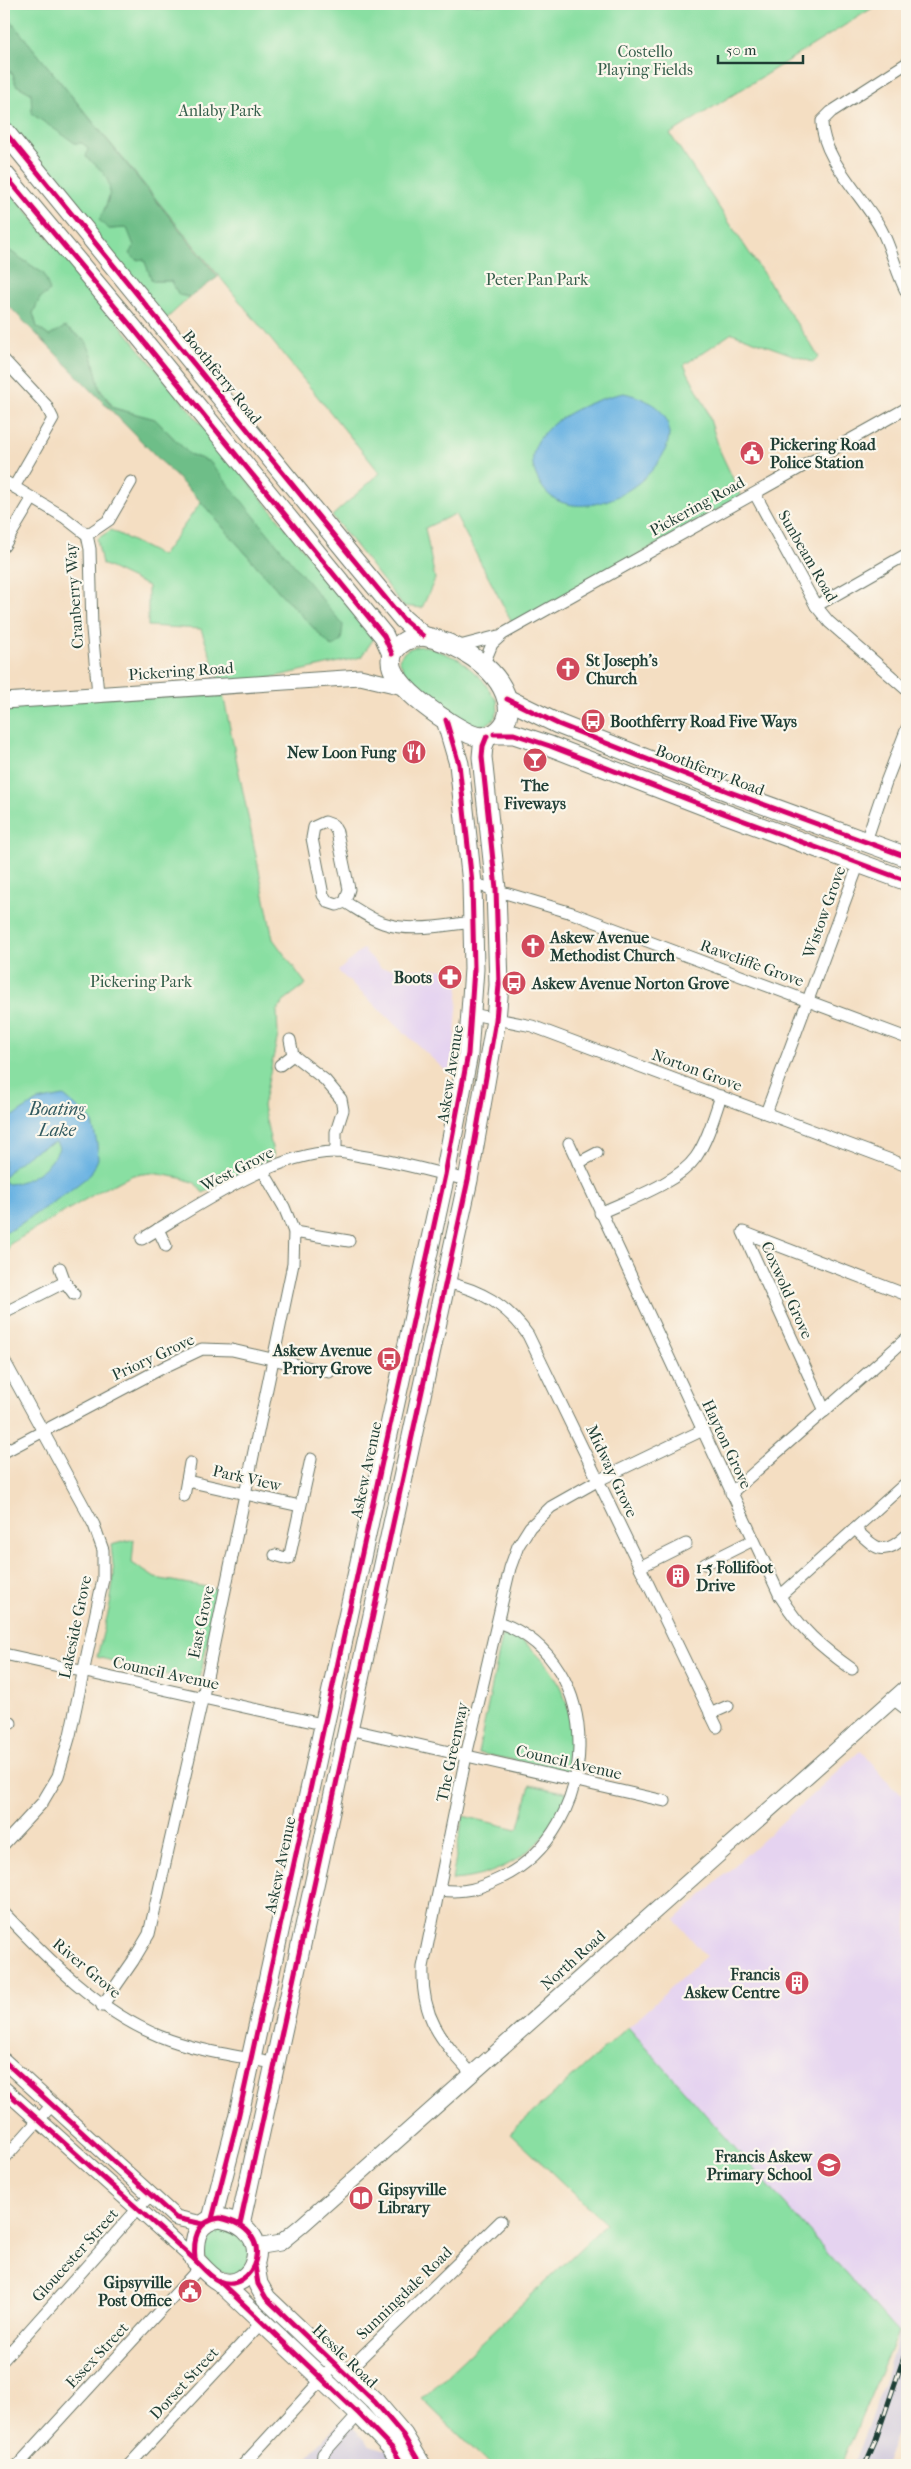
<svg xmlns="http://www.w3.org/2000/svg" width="911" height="2469" font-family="'IM FELL French Canon',serif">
	<rect width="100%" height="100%" fill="#fbf7ec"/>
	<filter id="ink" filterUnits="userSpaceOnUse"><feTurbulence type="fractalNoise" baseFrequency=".02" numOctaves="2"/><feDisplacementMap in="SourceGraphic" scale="10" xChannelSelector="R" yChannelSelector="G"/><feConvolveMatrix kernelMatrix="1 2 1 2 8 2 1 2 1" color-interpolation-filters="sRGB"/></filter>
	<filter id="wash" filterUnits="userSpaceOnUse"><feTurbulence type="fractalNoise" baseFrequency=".0096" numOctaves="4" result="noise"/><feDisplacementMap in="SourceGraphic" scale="20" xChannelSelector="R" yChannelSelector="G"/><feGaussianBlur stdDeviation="1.12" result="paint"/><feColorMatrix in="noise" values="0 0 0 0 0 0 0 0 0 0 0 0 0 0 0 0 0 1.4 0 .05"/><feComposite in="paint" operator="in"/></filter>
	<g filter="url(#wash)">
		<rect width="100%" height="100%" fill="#f4dec2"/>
		<g fill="#e5d3f0">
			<polygon points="363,949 381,968 460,970 454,1050 449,1074 338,971"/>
			<polygon points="861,1750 892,1787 907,1797 907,2303 898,2332 628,2027 706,1956 675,1920"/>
		</g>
		<g fill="#c7c0d8">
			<polygon points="907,2303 907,2408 884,2465 853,2465 886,2377"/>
			<polygon points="344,2418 370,2445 390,2451 400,2465 300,2465"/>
		</g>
		<g fill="#89dfa2" stroke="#548e6b">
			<polygon points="4,4 879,4 670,134 819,357 812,362 732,333 684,365 706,407 720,451 741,496 514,626 455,514 425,528 435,579 422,608 403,606 332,516 380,473 4,13"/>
			<path d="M4 67 13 74 16 85 31 93 56 129 75 143H82L89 148 86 157 98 166 110 180V194L104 210 109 229 127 228C135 246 147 261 152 281H171L179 295 190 297 165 320 4 121Z"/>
			<polygon points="4,183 375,637 361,657 222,689 273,939 306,984 286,999 277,1011 278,1035 263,1106 274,1157 203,1193 195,1183 181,1178 152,1173 133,1175 103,1189 10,1244 4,1263 4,704 222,689 201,629 148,626 148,586 102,564 97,539 111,530 162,556 201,502 282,595 332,647 210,462 189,454 155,419 114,408 99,387 92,355 49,336 37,327 33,313 40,298 44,274 4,247"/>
			<path d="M426 646 459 659 482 679 497 701 498 711 494 719 486 725H472L461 719 407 679 399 659C406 647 413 647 426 646Z"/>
			<polygon points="134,1539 132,1563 155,1578 218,1589 199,1683 97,1657 110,1605 114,1574 111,1545"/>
			<path d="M504 1628C561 1664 577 1707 572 1772L478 1753Z"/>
			<path d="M530 1785 569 1793C550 1844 506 1877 452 1880L463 1816 517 1829 519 1827Z"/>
			<polygon points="628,2027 898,2332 841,2465 490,2465 422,2399 606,2224 510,2133"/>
			<path d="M216 2225 235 2229 250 2248 247 2266 233 2275C207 2271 201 2258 203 2233Z"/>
		</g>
		<g fill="#6ebe88" stroke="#467e5e">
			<path d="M4 13 27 41 218 277 190 297 179 295 171 281H152L144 259 136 260 130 254 134 246 127 228 109 229 99 220C116 189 113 178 86 157L88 148 82 143H75L32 114 31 93 16 85 13 74 4 67Z"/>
			<polygon points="4,247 44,274 50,291 40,298 33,313 37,327 49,336 65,327 86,341 92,355 100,390 113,408 155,419 189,454 210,462 343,625 341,641 332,647 282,595 201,502 4,301"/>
		</g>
		<g fill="#6ab3e2" stroke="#44788b">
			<path d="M624 393C730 417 624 526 561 502 548 497 541 487 536 475 516 429 591 399 624 393Z"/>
			<path d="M64 1096 91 1119 97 1143 98 1159 91 1174 68 1192 13 1229 4 1232V1181L7 1184C28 1183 51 1168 59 1148L56 1142C34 1149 19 1160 4 1177V1122L37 1101Z"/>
		</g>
	</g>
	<g filter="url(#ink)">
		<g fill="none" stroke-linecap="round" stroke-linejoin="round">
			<defs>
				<g id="minor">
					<path d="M907 63 831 112 822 121C821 158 864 197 881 229 892 249 896 273 907 293"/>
					<polyline points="4,360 46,405 53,419 14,487"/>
					<polyline points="4,481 64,517 87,535 90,549 92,629 98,694"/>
					<polyline points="755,494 816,606 829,622 907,690"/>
					<polyline points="87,535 109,520 131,482"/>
					<polyline points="4,546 32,499"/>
					<polyline points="816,606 907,554"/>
					<polyline points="456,647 498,636"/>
					<polyline points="483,666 492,644 503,634 907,408"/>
					<polygon points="325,822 333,825 337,832 349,889 345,902 337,905 328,902 323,895 312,838 314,827"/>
					<polyline points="866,841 886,782 907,728"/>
					<polyline points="472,883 572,913 907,1038"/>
					<path d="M345 902C357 909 370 919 383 923 412 933 444 925 474 922"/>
					<polyline points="472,1014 532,1026 907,1166"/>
					<polyline points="293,1055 325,1080 341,1099 343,1110 336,1132 336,1152"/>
					<polyline points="280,1065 293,1055 290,1040"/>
					<polyline points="766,1113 859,863"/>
					<path d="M569 1143 780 1596C800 1629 821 1647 852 1669"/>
					<polyline points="578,1163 597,1153"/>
					<path d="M600 1213C628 1200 678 1183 696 1157 708 1139 714 1116 721 1096"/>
					<polyline points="158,1229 166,1246"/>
					<polyline points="294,1232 349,1241"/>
					<path d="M142 1239C194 1208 273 1153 334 1152 343 1152 352 1154 360 1156 396 1161 432 1172 468 1180"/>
					<polyline points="60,1268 65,1282 74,1294"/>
					<path d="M445 1282C481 1290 507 1305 528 1335L717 1727"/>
					<polyline points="4,1313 65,1282"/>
					<polyline points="4,1360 94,1525 103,1550 103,1579 70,1735 58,1776 42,1803 4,1844"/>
					<polyline points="825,1411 743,1232 907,1295"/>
					<polyline points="4,1452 166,1366 202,1349 232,1350 329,1372"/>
					<polyline points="187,1481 300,1506"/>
					<polyline points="731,1493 907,1338"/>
					<polyline points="184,1496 190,1463"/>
					<path d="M855 1529C877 1549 882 1558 907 1535"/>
					<polyline points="275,1555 289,1559 311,1459"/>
					<polyline points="705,1564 753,1540"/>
					<polyline points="640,1567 686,1544"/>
					<polyline points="780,1596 907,1482"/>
					<polyline points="4,1654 322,1724"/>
					<polyline points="893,1699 907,1710"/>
					<polyline points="710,1714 728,1706"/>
					<polyline points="4,1722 11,1723"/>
					<polyline points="348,1729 665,1801"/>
					<path d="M440 1890C466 1893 478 1889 501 1878 601 1830 610 1661 498 1622"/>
					<path d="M4 1913C49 1960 98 2011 159 2036 196 2051 236 2056 274 2063"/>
					<polyline points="102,2006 133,1961 149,1934 203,1696 293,1264 294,1232 284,1207 263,1171"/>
					<path d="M472 2074C440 2039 421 2017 423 1967L466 1756 510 1568 518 1546 530 1527 551 1507 597 1481 703 1430"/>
					<polyline points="4,2159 51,2106"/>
					<polyline points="4,2359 150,2195"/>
					<polyline points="342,2376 501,2221"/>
					<polyline points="18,2465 201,2266"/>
					<polyline points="129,2465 262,2322"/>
					<polyline points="243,2465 336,2364"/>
					<polyline points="321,2465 323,2454 359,2414"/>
				</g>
				<g id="tertiary">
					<polyline points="4,701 360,677 403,687"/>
					<polyline points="4,2061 176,2218 203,2224"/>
					<polyline points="4,2089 195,2260"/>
					<polyline points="257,2247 280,2243 301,2226 907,1687"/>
				</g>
				<g id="primary">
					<polyline points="4,131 353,559 403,619 423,636"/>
					<polyline points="4,174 132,327 384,636 392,654"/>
					<path d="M423 636C455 642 498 666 507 700 514 724 492 744 470 734 449 724 376 679 394 651 401 641 411 637 423 636Z"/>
					<polyline points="507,699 558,724 730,792 907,857"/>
					<polyline points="494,734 514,734 550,746 723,813 907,881"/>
					<path d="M220 2218C283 2231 252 2296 219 2281 211 2278 201 2266 195 2260 193 2239 196 2221 220 2218Z"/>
					<polyline points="212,2219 238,2118 445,1175 468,1054 474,969 472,883 459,764 446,720"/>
					<polyline points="240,2224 468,1180 496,1020 499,985 496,889 482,757 483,746 487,736"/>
					<polyline points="255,2266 258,2284 266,2298 375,2402 403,2435 421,2465"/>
					<polyline points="219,2281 359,2414 392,2448 403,2465"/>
				</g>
			</defs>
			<use href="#minor" stroke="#6a7566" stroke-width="13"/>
			<use href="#tertiary" stroke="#6a7566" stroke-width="17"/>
			<use href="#primary" stroke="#6a7566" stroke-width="21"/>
			<use href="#minor" stroke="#fff" stroke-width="11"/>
			<use href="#tertiary" stroke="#fff" stroke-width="15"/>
			<use href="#primary" stroke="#fff" stroke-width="19"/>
			<defs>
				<polyline id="rail" points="865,2465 875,2442 907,2348"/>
			</defs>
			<use href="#rail" stroke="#1f3d34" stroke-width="5"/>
			<use href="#rail" stroke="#fbf7ec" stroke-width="3" stroke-dasharray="9" stroke-linecap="butt"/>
			<defs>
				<g id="cycleway">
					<polyline points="4,131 353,559 403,619 423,636"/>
					<polyline points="4,174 132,327 384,636 392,654"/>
					<polyline points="507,699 558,724 730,792 907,857"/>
					<polyline points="494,734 514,734 550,746 723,813 907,881"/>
					<polyline points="4,2061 176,2218 203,2224"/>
					<polyline points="4,2089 195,2260"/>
					<path d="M220 2218C283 2231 252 2296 219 2281 211 2278 201 2266 195 2260 193 2239 196 2221 220 2218Z"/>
					<polyline points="212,2219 238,2118 445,1175 468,1054 474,969 472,883 459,764 446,720"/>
					<polyline points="240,2224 468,1180 496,1020 499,985 496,889 482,757 483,746 487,736"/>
					<polyline points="255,2266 258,2284 266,2298 375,2402 403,2435 421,2465"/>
					<polyline points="219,2281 359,2414 392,2448 403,2465"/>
				</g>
			</defs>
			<use href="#cycleway" stroke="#fbf7ec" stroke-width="8"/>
			<use href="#cycleway" stroke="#d6006c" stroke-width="5"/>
		</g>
	</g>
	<defs>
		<symbol id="civic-disc" viewBox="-11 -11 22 22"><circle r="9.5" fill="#d1495b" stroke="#fbf7ec"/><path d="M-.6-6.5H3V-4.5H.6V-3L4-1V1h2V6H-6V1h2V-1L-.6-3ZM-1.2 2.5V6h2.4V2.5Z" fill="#fff"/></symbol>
		<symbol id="church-disc" viewBox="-11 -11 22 22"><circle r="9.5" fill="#d1495b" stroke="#fbf7ec"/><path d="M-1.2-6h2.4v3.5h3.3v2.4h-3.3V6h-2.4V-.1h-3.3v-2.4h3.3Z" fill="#fff"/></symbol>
		<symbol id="bus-disc" viewBox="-11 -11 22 22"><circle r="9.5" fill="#d1495b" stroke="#fbf7ec"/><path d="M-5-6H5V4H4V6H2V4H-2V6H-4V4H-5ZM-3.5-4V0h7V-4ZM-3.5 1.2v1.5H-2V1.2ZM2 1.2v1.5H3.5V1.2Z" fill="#fff"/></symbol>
		<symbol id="restaurant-disc" viewBox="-11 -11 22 22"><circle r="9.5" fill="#d1495b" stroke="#fbf7ec"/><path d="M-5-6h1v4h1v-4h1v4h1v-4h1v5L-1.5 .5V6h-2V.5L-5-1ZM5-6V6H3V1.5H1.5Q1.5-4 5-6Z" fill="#fff"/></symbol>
		<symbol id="bar-disc" viewBox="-11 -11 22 22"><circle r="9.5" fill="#d1495b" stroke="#fbf7ec"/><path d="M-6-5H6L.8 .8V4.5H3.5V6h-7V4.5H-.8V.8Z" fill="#fff"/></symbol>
		<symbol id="pharmacy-disc" viewBox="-11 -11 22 22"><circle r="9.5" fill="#d1495b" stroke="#fbf7ec"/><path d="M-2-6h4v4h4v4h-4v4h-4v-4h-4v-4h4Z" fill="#fff"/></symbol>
		<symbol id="building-disc" viewBox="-11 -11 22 22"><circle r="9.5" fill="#d1495b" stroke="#fbf7ec"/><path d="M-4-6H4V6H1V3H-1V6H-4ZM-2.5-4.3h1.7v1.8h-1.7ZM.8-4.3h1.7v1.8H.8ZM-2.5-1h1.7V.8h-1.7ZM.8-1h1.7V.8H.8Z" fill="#fff"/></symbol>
		<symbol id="school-disc" viewBox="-11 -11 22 22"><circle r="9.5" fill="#d1495b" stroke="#fbf7ec"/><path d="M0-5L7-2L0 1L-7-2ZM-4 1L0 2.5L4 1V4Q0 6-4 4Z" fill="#fff"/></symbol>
		<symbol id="library-disc" viewBox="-11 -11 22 22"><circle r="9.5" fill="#d1495b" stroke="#fbf7ec"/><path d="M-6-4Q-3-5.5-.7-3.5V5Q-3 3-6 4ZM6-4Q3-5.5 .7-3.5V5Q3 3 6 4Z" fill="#fff"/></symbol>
	</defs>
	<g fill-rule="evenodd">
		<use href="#civic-disc" x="738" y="439" width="28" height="28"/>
		<use href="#church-disc" x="554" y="655" width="28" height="28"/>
		<use href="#bus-disc" x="579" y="707" width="28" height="28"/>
		<use href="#restaurant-disc" x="400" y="738" width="28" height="28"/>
		<use href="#bar-disc" x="521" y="746" width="28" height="28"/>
		<use href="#church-disc" x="519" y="932" width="28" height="28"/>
		<use href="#pharmacy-disc" x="436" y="963" width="28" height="28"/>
		<use href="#bus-disc" x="500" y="969" width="28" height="28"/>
		<use href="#bus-disc" x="375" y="1345" width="28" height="28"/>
		<use href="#building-disc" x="664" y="1562" width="28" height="28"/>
		<use href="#building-disc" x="783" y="1969" width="28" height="28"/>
		<use href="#school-disc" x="815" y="2151" width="28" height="28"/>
		<use href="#library-disc" x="347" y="2184" width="28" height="28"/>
		<use href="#civic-disc" x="176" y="2277" width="28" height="28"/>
	</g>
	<g text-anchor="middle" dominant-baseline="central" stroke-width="4.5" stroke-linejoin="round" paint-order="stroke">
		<g font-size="16" fill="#345d4a" stroke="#fbf7ec">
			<text x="645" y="51">Costello<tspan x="645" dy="18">Playing Fields</tspan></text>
			<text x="220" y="110">Anlaby Park</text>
			<text x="537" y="279">Peter Pan Park</text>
			<text x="141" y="981">Pickering Park</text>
		</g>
		<g font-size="16" fill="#1f3d34" stroke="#fbf7ec">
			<text transform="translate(222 377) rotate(51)">Boothferry Road</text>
			<text transform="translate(697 506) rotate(-29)">Pickering Road</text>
			<text transform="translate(808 556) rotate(60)">Sunbeam Road</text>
			<text transform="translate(74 596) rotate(-94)">Cranberry Way</text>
			<text transform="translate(181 671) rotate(-4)">Pickering Road</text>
			<text transform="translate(710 770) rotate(21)">Boothferry Road</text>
			<text transform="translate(824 912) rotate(-70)">Wistow Grove</text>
			<text transform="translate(752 963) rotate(20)">Rawcliffe Grove</text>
			<text transform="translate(697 1070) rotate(20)">Norton Grove</text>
			<text transform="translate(450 1074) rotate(-81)">Askew Avenue</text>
			<text transform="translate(237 1169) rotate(-27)">West Grove</text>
			<text transform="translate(787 1290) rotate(66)">Coxwold Grove</text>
			<text transform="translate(153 1357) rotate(-25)">Priory Grove</text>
			<text transform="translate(727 1444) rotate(65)">Hayton Grove</text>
			<text transform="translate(366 1470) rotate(-78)">Askew Avenue</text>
			<text transform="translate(612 1471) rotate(65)">Midway Grove</text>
			<text transform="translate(247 1478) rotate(13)">Park View</text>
			<text transform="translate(201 1622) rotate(-78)">East Grove</text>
			<text transform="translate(75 1627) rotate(-78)">Lakeside Grove</text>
			<text transform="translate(166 1673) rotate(12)">Council Avenue</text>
			<text transform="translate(452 1752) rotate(-78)">The Greenway</text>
			<text transform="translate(569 1762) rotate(13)">Council Avenue</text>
			<text transform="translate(280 1865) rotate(-78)">Askew Avenue</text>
			<text transform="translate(573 1960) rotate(-42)">North Road</text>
			<text transform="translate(87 1968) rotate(40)">River Grove</text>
			<text transform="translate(75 2255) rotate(-48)">Gloucester Street</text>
			<text transform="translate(404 2293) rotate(-44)">Sunningdale Road</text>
			<text transform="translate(97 2355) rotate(-47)">Essex Street</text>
			<text transform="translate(345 2356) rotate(44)">Hessle Road</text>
			<text transform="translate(184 2383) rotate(-47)">Dorset Street</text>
		</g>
		<g font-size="16" font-weight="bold" fill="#1f3d34" stroke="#fbf7ec" text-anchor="start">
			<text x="770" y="444">Pickering Road<tspan x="770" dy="18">Police Station</tspan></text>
			<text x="586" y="660">St Joseph's<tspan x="586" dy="18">Church</tspan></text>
			<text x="610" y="721">Boothferry Road Five Ways</text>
			<text x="396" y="752" text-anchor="end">New Loon Fung</text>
			<text x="535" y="785" text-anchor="middle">The<tspan x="535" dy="18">Fiveways</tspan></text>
			<text x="550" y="937">Askew Avenue<tspan x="550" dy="18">Methodist Church</tspan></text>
			<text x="432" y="977" text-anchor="end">Boots</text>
			<text x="532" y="983">Askew Avenue Norton Grove</text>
			<text x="372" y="1350" text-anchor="end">Askew Avenue<tspan x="372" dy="18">Priory Grove</tspan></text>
			<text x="696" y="1567">1-5 Follifoot<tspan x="696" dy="18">Drive</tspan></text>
			<text x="780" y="1974" text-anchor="end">Francis<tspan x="780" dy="18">Askew Centre</tspan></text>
			<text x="812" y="2156" text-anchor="end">Francis Askew<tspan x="812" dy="18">Primary School</tspan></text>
			<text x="378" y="2189">Gipsyville<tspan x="378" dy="18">Library</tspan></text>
			<text x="172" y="2282" text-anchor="end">Gipsyville<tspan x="172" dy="18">Post Office</tspan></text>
		</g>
		<g font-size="18" font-style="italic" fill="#325a60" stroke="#fbf7ec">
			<text x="57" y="1109">Boating<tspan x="57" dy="21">Lake</tspan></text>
		</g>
	</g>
	<rect width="911" height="2469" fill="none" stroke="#fbf7ec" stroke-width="20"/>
	<path d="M718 55v8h85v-8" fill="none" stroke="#1f3d34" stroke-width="2.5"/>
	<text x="726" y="55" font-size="15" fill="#1f3d34" stroke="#fbf7ec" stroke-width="4" paint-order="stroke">50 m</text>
</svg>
